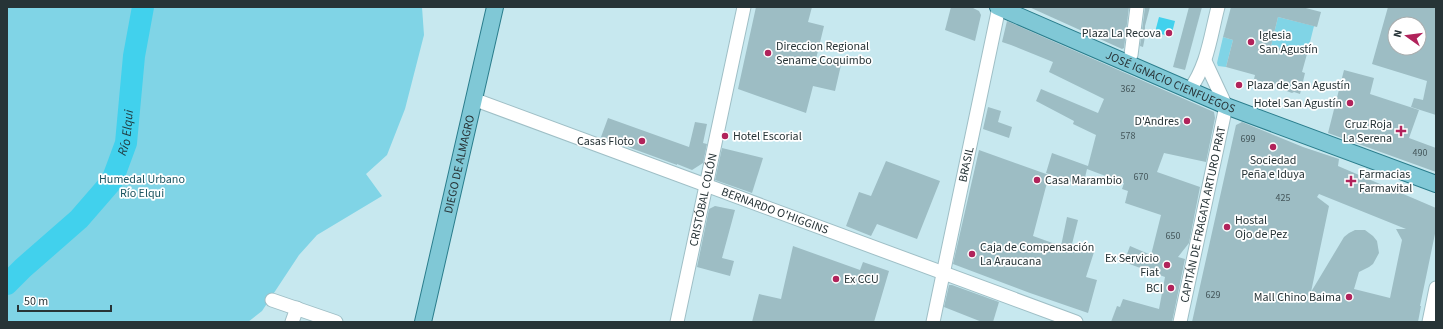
<svg xmlns="http://www.w3.org/2000/svg" width="1443" height="329" font-family="'Source Sans 3',sans-serif">
	<rect width="100%" height="100%" fill="#c7e8ef"/>
	<g fill="#80d4e6">
		<polygon points="7,7 422,7 424,35 405,109 387,155 366,174 382,196 317,235 299,255 262,311 248,322 7,322"/>
		<polygon points="1278,17 1314,26 1307,54 1271,46"/>
		<polygon points="1223,37 1233,40 1226,67 1218,66 1217,63"/>
	</g>
	<polygon fill="#41d1ed" points="1159,17 1175,21 1171,37 1155,32"/>
	<g fill="none" stroke-linecap="round" stroke-linejoin="round">
		<path stroke="#41d1ed" stroke-width="22" id="s1" d="M7 284 23 268 79 219 112 181 126 143 134 56 143 7"/>
	</g>
	<g fill="#9dbdc4" fill-rule="evenodd">
		<polygon points="756,7 812,7 808,22 824,26 816,59 841,65 835,91 813,86 806,113 738,89"/>
		<polygon points="951,7 971,7 979,11 981,15 975,41 945,30"/>
		<polygon points="1029,7 1129,7 1124,48 1122,49"/>
		<polygon points="1145,7 1150,7 1145,26 1145,37 1143,47 1140,46"/>
		<polygon points="1189,7 1202,7 1185,70 1173,67"/>
		<polygon points="1231,7 1302,7 1321,12 1317,27 1278,17 1271,46 1307,54 1302,72 1305,73 1300,94 1294,92 1292,93 1254,79 1255,75 1226,67 1233,40 1223,37"/>
		<path d="M1388 7H1436V115L1411 107 1414 98 1423 100 1427 81 1372 64ZM1395 24H1419V48H1395Z"/>
		<polygon points="1007,21 1214,112 1215,118 1206,162 1164,153 1157,172 1200,187 1189,243 1178,257 1185,259 1172,322 1111,322 1117,306 1120,307 1123,299 1159,309 1165,277 1124,262 1130,246 1151,255 1161,215 1125,203 1128,191 1122,189 1124,183 1087,169 1083,186 1046,173 1052,153 1088,166 1096,135 1073,124 1074,121 1036,101 1041,89 1098,113 1104,99 1049,72 1053,62 1011,45 1002,42"/>
		<polygon points="1344,70 1374,78 1370,94 1419,110 1409,138 1436,148 1436,172 1328,133"/>
		<polygon points="988,107 1001,111 998,122 1012,127 1009,138 983,129"/>
		<polygon points="608,118 689,147 695,122 707,124 703,143 707,144 703,163 692,170 677,164 677,165 601,137"/>
		<path d="M1242 122 1303 147 1339 159 1338 166 1436 208V229L1420 306H1421L1418 322H1192L1236 125ZM1319 194 1406 229H1396L1402 240 1390 298 1354 289 1359 272 1369 267 1373 264 1379 253 1377 241 1373 236 1365 230H1355L1349 233 1344 237 1311 292 1329 206 1317 197Z"/>
		<polygon points="722,148 763,158 752,193 715,180"/>
		<polygon points="979,150 1049,175 1033,236 1061,246 1067,217 1078,220 1072,244 1094,252 1086,277 1097,280 1088,313 1030,293 953,264"/>
		<polygon points="886,161 940,181 917,239 877,224 871,236 846,226 859,192 871,196"/>
		<polygon points="715,206 735,210 722,258 734,261 730,276 697,267 709,209"/>
		<polygon points="793,246 860,270 863,262 889,271 874,322 752,322 759,294 781,299"/>
		<polygon points="949,285 952,285 999,302 993,322 982,322 944,307"/>
	</g>
	<g fill="none" stroke-linecap="round" stroke-linejoin="round">
		<defs>
			<g id="minor">
				<polyline points="1131,55 1137,7"/>
				<path d="M1189 91C1208 64 1210 38 1218 7"/>
				<path id="s2" d="M473 99 1076 322"/>
				<polyline points="272,300 336,322"/>
				<polyline points="292,322 297,308"/>
				<path id="s3" d="M677 322 744 7"/>
				<path id="s4" d="M933 322 999 7"/>
				<path id="s5" d="M1180 322 1226 106 1205 61"/>
				<polyline points="1429,322 1436,288"/>
			</g>
			<g id="major">
				<path id="s6" d="M998 7 1226 106 1436 184"/>
				<path id="s7" d="M423 322 495 7"/>
			</g>
		</defs>
		<use href="#minor" stroke="#9fbfc6" stroke-width="15"/>
		<use href="#major" stroke="#2a7d8c" stroke-width="18"/>
		<use href="#minor" stroke="#fff" stroke-width="13"/>
		<use href="#major" stroke="#80c8d6" stroke-width="16"/>
	</g>
	<g fill="#b1235b" stroke="#fff" stroke-width="1.5">
		<circle cx="1169" cy="33" r="4"/>
		<circle cx="1251" cy="42" r="4"/>
		<circle cx="768" cy="53" r="4"/>
		<circle cx="1239" cy="85" r="4"/>
		<circle cx="1350" cy="103" r="4"/>
		<circle cx="1187" cy="121" r="4"/>
		<path d="M1399 125h4v4h4v4h-4v4h-4v-4h-4v-4h4z"/>
		<circle cx="725" cy="136" r="4"/>
		<circle cx="642" cy="141" r="4"/>
		<circle cx="1273" cy="147" r="4"/>
		<circle cx="1037" cy="180" r="4"/>
		<path d="M1349 175h4v4h4v4h-4v4h-4v-4h-4v-4h4z"/>
		<circle cx="1227" cy="227" r="4"/>
		<circle cx="972" cy="254" r="4"/>
		<circle cx="1167" cy="265" r="4"/>
		<circle cx="836" cy="279" r="4"/>
		<circle cx="1171" cy="288" r="4"/>
		<circle cx="1349" cy="297" r="4"/>
	</g>
	<g text-anchor="middle" dominant-baseline="central" stroke-width="3.5" stroke-linejoin="round" paint-order="stroke">
		<g font-size="10" fill="#44565a">
			<text x="1128" y="89">362</text>
			<text x="1128" y="136">578</text>
			<text x="1248" y="139">699</text>
			<text x="1420" y="153">490</text>
			<text x="1141" y="177">670</text>
			<text x="1283" y="198">425</text>
			<text x="1173" y="236">650</text>
			<text x="1213" y="295">629</text>
		</g>
		<g font-size="12" fill="#273437" stroke="#fff" text-anchor="start">
			<text x="1161" y="33" text-anchor="end">Plaza La Recova</text>
			<text x="1259" y="35">Iglesia<tspan x="1259" dy="14">San Agustín</tspan></text>
			<text x="776" y="46">Direccion Regional<tspan x="776" dy="14">Sename Coquimbo</tspan></text>
			<text x="1247" y="85">Plaza de San Agustín</text>
			<text x="1342" y="103" text-anchor="end">Hotel San Agustín</text>
			<text x="1179" y="121" text-anchor="end">D'Andres</text>
			<text x="1392" y="124" text-anchor="end">Cruz Roja<tspan x="1392" dy="14">La Serena</tspan></text>
			<text x="733" y="136">Hotel Escorial</text>
			<text x="634" y="141" text-anchor="end">Casas Floto</text>
			<text x="1273" y="160" text-anchor="middle">Sociedad<tspan x="1273" dy="14">Peña e Iduya</tspan></text>
			<text x="1359" y="174">Farmacias<tspan x="1359" dy="14">Farmavital</tspan></text>
			<text x="1045" y="180">Casa Marambio</text>
			<text x="1235" y="220">Hostal<tspan x="1235" dy="14">Ojo de Pez</tspan></text>
			<text x="980" y="247">Caja de Compensación<tspan x="980" dy="14">La Araucana</tspan></text>
			<text x="1159" y="258" text-anchor="end">Ex Servicio<tspan x="1159" dy="14">Fiat</tspan></text>
			<text x="844" y="279">Ex CCU</text>
			<text x="1163" y="288" text-anchor="end">BCI</text>
			<text x="1341" y="297" text-anchor="end">Mall Chino Baima</text>
		</g>
		<g font-size="12" fill="#273437" stroke="#fff">
			<text stroke="none"><textPath href="#s6" startOffset="188">JOSÉ IGNACIO CIENFUEGOS</textPath></text>
			<text stroke="none"><textPath href="#s7" startOffset="162">DIEGO DE ALMAGRO</textPath></text>
			<text stroke="none"><textPath href="#s4" startOffset="161">BRASIL</textPath></text>
			<text stroke="none"><textPath href="#s3" startOffset="125">CRISTÓBAL COLÓN</textPath></text>
			<text stroke="none"><textPath href="#s2" startOffset="322">BERNARDO O'HIGGINS</textPath></text>
			<text stroke="none"><textPath href="#s5" startOffset="110">CAPITÁN DE FRAGATA ARTURO PRAT</textPath></text>
		</g>
		<g font-size="12" fill="#1b5561" stroke="#fff">
			<text x="142" y="179">Humedal Urbano<tspan x="142" dy="14">Río Elqui</tspan></text>
		</g>
		<g font-size="13" font-style="italic" fill="#1f363b" stroke="#fff">
			<text stroke="none"><textPath href="#s1" startOffset="198">Río Elqui</textPath></text>
		</g>
	</g>
	<rect width="1443" height="329" fill="none" stroke="#273437" stroke-width="16"/>
	<g transform="translate(1407 36) rotate(284)"><circle r="19" fill="#ffffff" stroke="#a9aeaf"/>
	<path d="M0-3L7 15L0 10L-7 15Z" fill="#b1235b"/>
	<text y="-6" font-size="11" font-weight="bold" text-anchor="middle" fill="#273437">N</text>
	</g>
	<path d="M18 305v6h93v-6" fill="none" stroke="#273437" stroke-width="2"/>
	<text x="24" y="305" font-size="12" fill="#273437" stroke="#ffffff" stroke-width="3" paint-order="stroke">50 m</text>
</svg>
